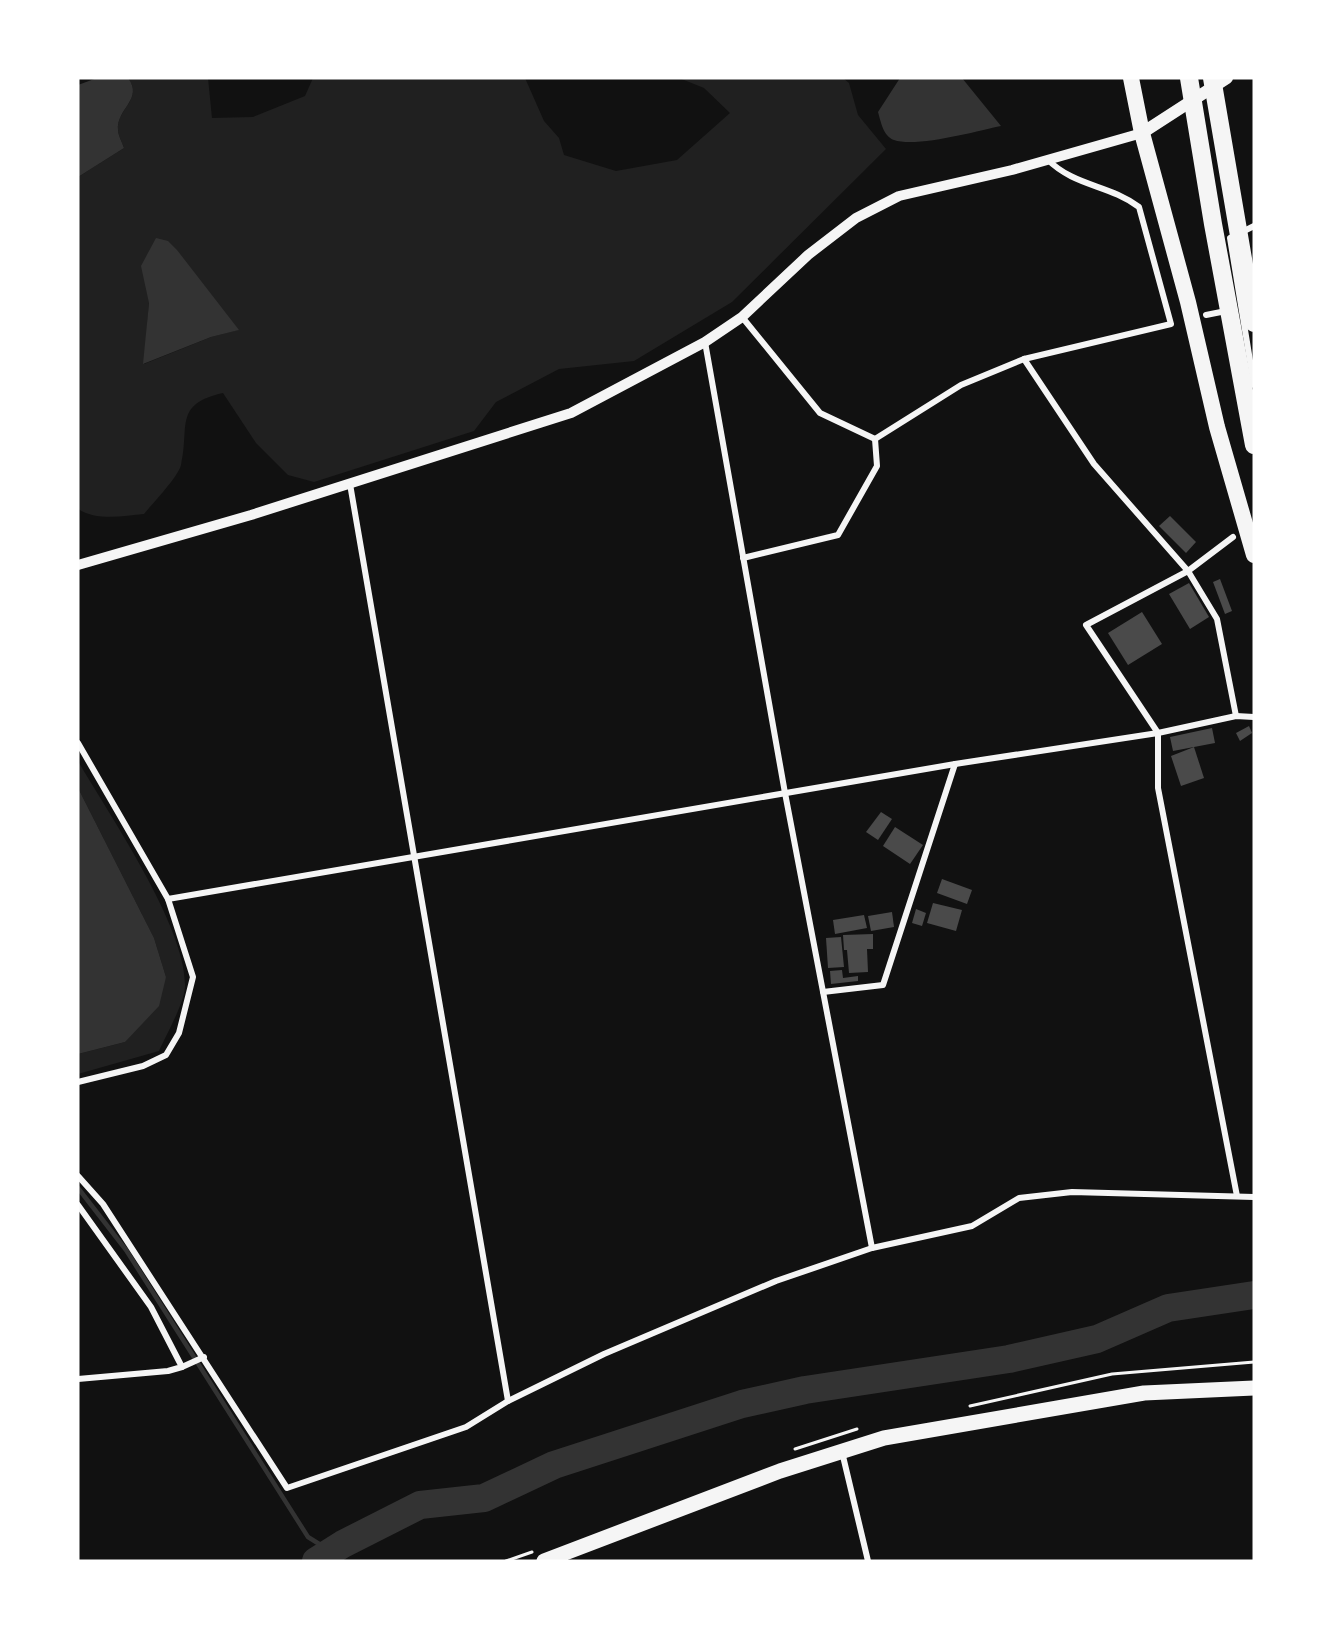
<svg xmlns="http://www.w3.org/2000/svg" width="1332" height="1639" font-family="Lato,sans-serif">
	<rect width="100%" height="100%" fill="#111"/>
	<g fill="#202020" fill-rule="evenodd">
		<path d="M128 78H208L212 118 253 117 305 96 313 78H525L544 121 559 138 564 155 616 171 677 160 730 113 704 88 679 78H843L849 83 858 115 886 149 732 302 634 361 559 369 496 402 474 431 314 482 288 475 256 443 223 393C173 404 190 427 181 465 178 477 153 503 144 514 124 516 96 521 78 509V177L124 148C122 142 118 135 118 130 116 109 144 99 128 78ZM149 303 238 330 211 337 144 364Z"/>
		<path d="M78 761C109 815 187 927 185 987 184 1004 166 1035 159 1051L78 1074V1054L125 1042 166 977 154 938 78 788Z"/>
	</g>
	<g fill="#333">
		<path d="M97 78H128C144 99 116 109 118 130 118 135 122 142 124 148L78 177V85Z"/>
		<path d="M900 78H962L1001 126C977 131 916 148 894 140 883 136 881 122 878 112Z"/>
		<polygon points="156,238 168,241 177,250 239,330 211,337 143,364 149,303 141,266"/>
		<polygon points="78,788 154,938 166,977 159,1006 125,1042 78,1054"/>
	</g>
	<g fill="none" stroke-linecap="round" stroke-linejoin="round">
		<polyline stroke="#333" stroke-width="4.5" points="78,1188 126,1250 308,1537 324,1547 343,1544"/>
		<polyline stroke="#333" stroke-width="28" points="316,1561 343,1544 420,1505 484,1498 554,1465 742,1404 805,1390 1009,1359 1097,1339 1168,1308 1254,1295"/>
	</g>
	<g fill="#4a4a4a">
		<polygon points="1170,516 1196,542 1186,553 1159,526"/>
		<polygon points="1220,579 1232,611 1225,614 1213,582"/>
		<polygon points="1189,583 1209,617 1190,629 1169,594"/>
		<polygon points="1142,612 1162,644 1128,665 1108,633"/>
		<polygon points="1249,726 1252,733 1240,741 1236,733"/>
		<polygon points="1212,728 1215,743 1173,751 1170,737"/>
		<polygon points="1194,747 1204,778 1181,786 1171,756"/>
		<polygon points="881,812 892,819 878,840 866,832"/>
		<polygon points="895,827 923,845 910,864 883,846"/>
		<polygon points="942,879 972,890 967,904 937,893"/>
		<polygon points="933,903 962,910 956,931 927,923"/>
		<polygon points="916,909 926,913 922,926 912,923"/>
		<polygon points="892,912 894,927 871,931 868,916"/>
		<polygon points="864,915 867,928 835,934 833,920"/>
		<polygon points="873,934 873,949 867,949 868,972 849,973 847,950 844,950 843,935"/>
		<polygon points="841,937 844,967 828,968 826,938"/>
		<polygon points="842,970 843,978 858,976 858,981 831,984 830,971"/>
	</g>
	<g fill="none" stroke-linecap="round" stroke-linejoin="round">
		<g stroke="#f5f5f5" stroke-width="3">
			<polyline points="970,1406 1112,1374 1254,1362"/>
			<polyline points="795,1449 857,1429"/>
			<polyline points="506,1561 532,1552"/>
		</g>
		<g stroke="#f5f5f5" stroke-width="6">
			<polyline points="1254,226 1230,238 1254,385"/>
			<polyline points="1206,315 1226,311"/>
			<polyline points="742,317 820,413 875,439"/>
			<polyline points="705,342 785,793 872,1248"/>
			<polyline points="1024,359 1094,464 1188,571 1217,619 1236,716"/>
			<path d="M875 439 961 385 1024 359 1171 324 1139 207C1108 184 1075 187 1047 159"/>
			<polyline points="350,484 508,1401"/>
			<polyline points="1233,537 1188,571 1086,625 1158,733 1158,788 1237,1196"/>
			<polyline points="743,558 838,535 877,466 875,439"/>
			<polyline points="78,743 168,899 193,977 179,1033 166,1055 143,1066 78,1082"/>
			<polyline points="168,899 955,764 1158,733 1236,716 1254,717"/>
			<polyline points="823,992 883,985 955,764"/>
			<polyline points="78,1176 103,1204 287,1488 466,1427 508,1401 604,1354 776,1281 872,1248 972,1226 1019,1198 1072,1192 1254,1197"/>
			<polyline points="78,1205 151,1307 182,1367 168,1371 78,1379"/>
			<polyline points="182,1367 204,1357"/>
			<polyline points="842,1452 868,1561"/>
		</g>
		<polyline stroke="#f5f5f5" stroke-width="10" points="78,565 251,515 571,413 705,342 742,317 808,255 856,218 899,196 1012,170 1142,133"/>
		<polyline stroke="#f5f5f5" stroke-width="12" points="1142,133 1227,78"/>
		<polyline stroke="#f5f5f5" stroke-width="15" points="544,1561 780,1471 884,1438 1144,1393 1254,1388"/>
		<polyline stroke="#f5f5f5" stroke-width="16" points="1131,78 1142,133 1188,302 1217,427 1254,555"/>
		<g stroke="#f5f5f5" stroke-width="18">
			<polyline points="1189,78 1213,224 1254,445"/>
			<polyline points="1212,78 1254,323"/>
		</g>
	</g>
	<rect width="1332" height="1639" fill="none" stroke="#ffffff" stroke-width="159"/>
</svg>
